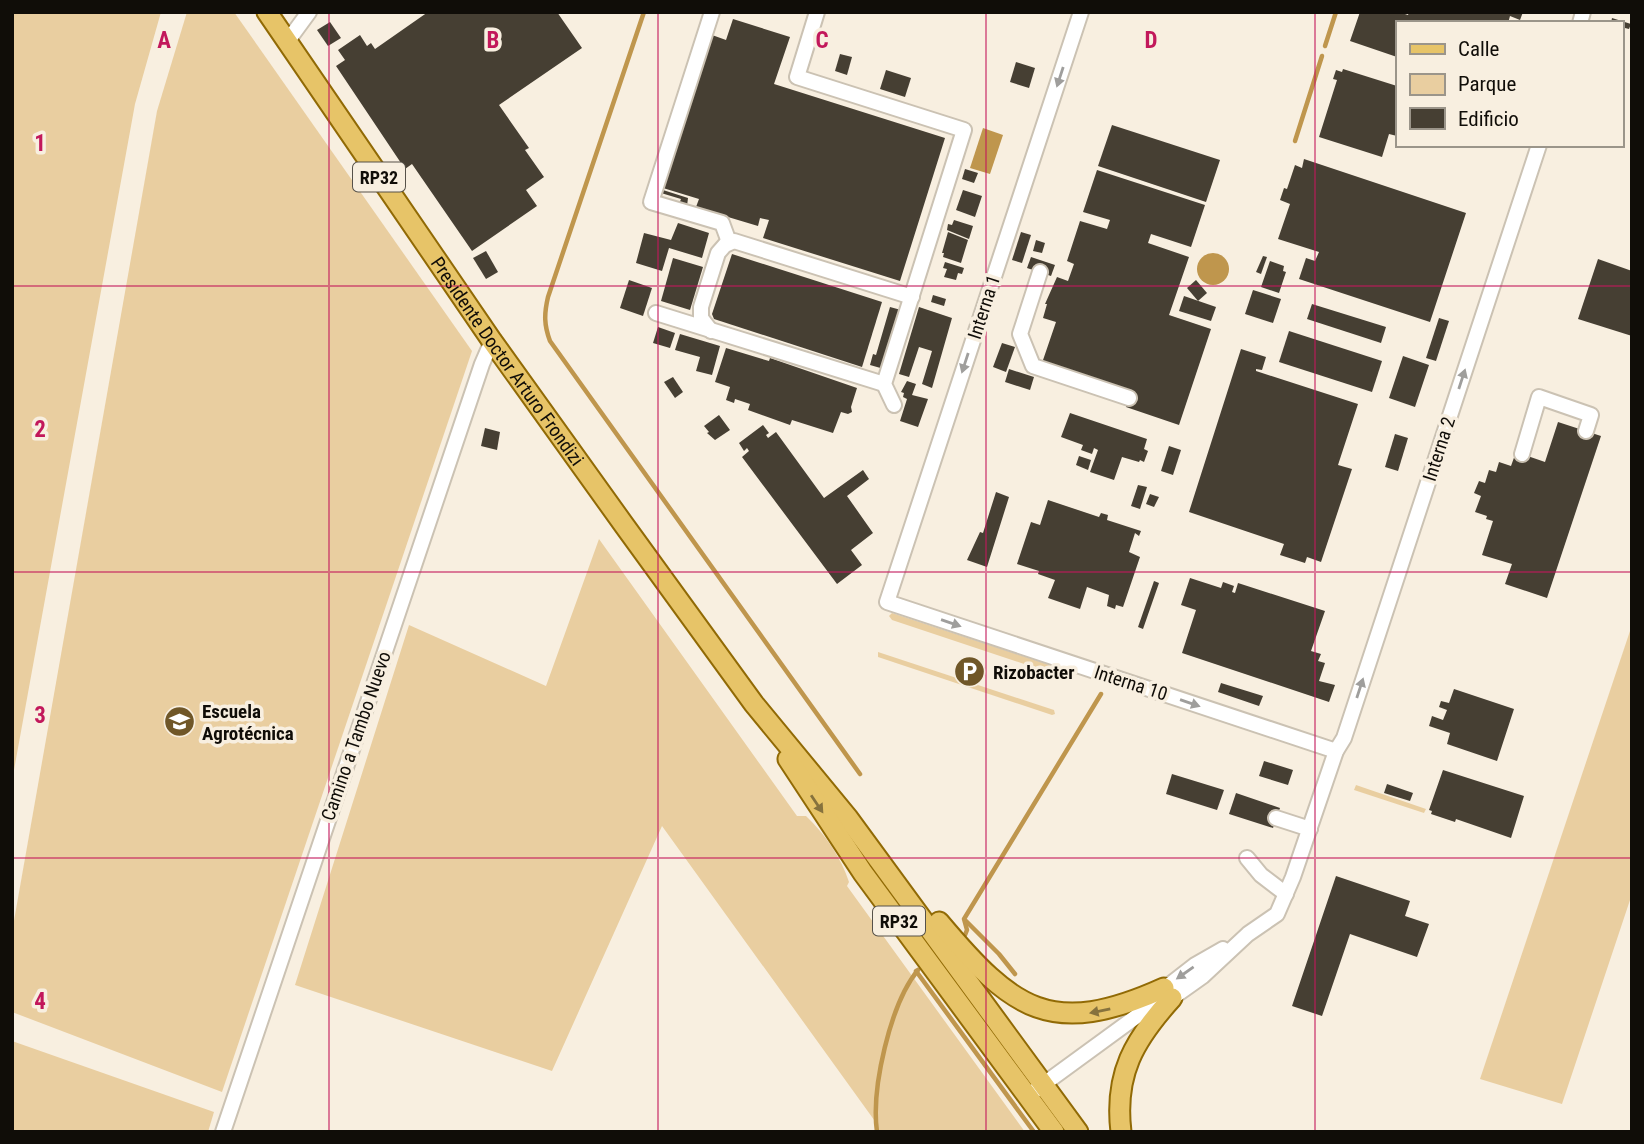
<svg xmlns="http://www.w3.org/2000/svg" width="1644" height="1144" font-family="'Roboto Condensed',sans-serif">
	<rect width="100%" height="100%" fill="#f8efe0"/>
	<g fill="#e9cea0">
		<polygon points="12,12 161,12 135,104 12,781"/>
		<polygon points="187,12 234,12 472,351 222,1092 12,1012 12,932 157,111"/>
		<path d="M599 539 797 816H806C825 834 841 857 849 882L847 886 1025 1132H879L877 1124 662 826 552 1071 295 985 409 625 546 686Z"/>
		<polygon points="892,613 1071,672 1073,677 1069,679 892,620 889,616"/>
		<polygon points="1632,625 1632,894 1562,1104 1480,1079"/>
		<polygon points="878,652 1054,710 1055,714 1052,715 878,657"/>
		<polygon points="1356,785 1426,809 1424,813 1354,790"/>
		<polygon points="12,1041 214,1112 208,1132 12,1132"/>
	</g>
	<g fill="#bf964d">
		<polygon points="983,128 1003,135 990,174 970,168"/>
		<circle cx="1213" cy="269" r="16"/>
	</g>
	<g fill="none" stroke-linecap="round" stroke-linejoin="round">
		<g stroke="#bf964d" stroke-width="4.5">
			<path d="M644 12 548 297C544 314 544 325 550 341L860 774"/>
			<polyline points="1325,46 1336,12"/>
			<polyline points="1295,141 1322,56"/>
			<polyline points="966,921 999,954 1015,974"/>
			<polyline points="965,935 967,930 964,919 1101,694"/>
			<polyline points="916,971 1034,1132"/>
			<path d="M877 1132C871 1089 890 1004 918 970"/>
		</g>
	</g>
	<g fill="#463f33">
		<polygon points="428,12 557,12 582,48 499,105 529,148 525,150 544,177 526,190 537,206 472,251 412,164 405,169 336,66 345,60 338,50 360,35 367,46 371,43 375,49"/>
		<polygon points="1360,12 1399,12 1408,15 1409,12 1523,12 1520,20 1510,16 1508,23 1397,23 1397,57 1350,41"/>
		<polygon points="1612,18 1631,24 1629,29 1621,27 1621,23 1611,23"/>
		<polygon points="733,19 790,37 774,84 945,138 900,281 763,238 769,220 760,218 758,226 718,214 696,207 699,199 663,188 712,35 726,40"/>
		<polygon points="330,22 341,38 328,46 317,30"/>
		<polygon points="840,54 852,57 847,75 835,71"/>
		<polygon points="1016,62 1035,68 1029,88 1010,82"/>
		<polygon points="1343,69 1397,86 1397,136 1389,134 1382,157 1319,137 1337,80 1333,79 1336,70 1342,72"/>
		<polygon points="886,70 911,78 905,97 880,89"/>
		<polygon points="1112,125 1220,160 1206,202 1098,166"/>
		<polygon points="1304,159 1466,213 1430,322 1299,279 1306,258 1315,261 1319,252 1278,239 1290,204 1280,200 1284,188 1287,189 1295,165 1302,168"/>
		<polygon points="965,169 978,173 974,183 962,179"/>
		<polygon points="1097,170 1205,205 1191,247 1151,234 1148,243 1189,257 1169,315 1211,329 1179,425 1126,407 1131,392 1042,363 1056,322 1043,318 1047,304 1045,304 1057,277 1068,281 1074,264 1067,261 1080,221 1107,229 1110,220 1083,212"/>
		<polygon points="663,190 688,198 687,206 679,204 681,199 661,193"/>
		<polygon points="963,190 982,196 975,217 956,210"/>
		<polygon points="954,220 973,226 969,239 947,230 948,224 952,225"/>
		<polygon points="678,223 709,233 702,258 669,248 662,271 636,263 644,233 671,240"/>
		<polygon points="948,232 968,240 961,263 943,257 944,253 942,253"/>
		<polygon points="1021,232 1031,235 1022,263 1012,260"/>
		<polygon points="1036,240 1045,243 1042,253 1033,251"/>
		<polygon points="486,251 498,272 486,279 473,258"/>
		<polygon points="732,254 882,302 862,367 714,319 712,314"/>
		<polygon points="1263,256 1267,257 1261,274 1256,272"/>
		<polygon points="1031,257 1055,265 1051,276 1027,268"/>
		<polygon points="673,258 703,267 690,310 661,301"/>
		<polygon points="1598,259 1632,271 1632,336 1578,319"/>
		<polygon points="1270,261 1284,266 1283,271 1286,272 1279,293 1261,287"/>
		<polygon points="945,262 964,268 962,274 958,273 956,280 944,277 947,269 943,268"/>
		<polygon points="629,280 652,288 643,316 620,308"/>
		<polygon points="1196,280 1207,293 1198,301 1187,288"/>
		<polygon points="1253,290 1281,299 1273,323 1245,314"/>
		<polygon points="933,295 946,299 944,306 931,302"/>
		<polygon points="1184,296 1216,307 1211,321 1179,311"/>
		<polygon points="1312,304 1386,327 1381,343 1307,319"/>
		<polygon points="890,307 901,310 884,369 870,365 873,354 876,355"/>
		<polygon points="919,307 952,318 932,388 922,384 932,351 919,347 909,377 899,374"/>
		<polygon points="1439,318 1449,321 1436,361 1426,358"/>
		<polygon points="658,327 675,333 670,348 653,343"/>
		<polygon points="1289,331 1382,361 1372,392 1279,362"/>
		<polygon points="680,334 720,346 712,375 696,371 700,357 675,350"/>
		<polygon points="1002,343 1015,347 1006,372 993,367"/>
		<polygon points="726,348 769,361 770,358 857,388 851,407 852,412 848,414 841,412 833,433 792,420 790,425 748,410 750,404 735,399 734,403 726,400 730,387 715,382"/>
		<polygon points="1241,349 1266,357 1262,370 1256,369 1256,371 1358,404 1338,465 1352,469 1321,562 1307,557 1305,563 1280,555 1284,544 1189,512"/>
		<polygon points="1403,356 1429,365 1415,407 1389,398"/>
		<polygon points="1009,369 1034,377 1030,390 1005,382"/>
		<polygon points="673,377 683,392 675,398 664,382"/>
		<polygon points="907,381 916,384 912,395 928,399 918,427 900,421 907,399 903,397 904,393 901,392"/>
		<polygon points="1070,413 1147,439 1144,449 1148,451 1144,462 1140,460 1139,462 1122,457 1114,480 1090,472 1098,450 1094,448 1092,454 1081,450 1083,445 1061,437"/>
		<polygon points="719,415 730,430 715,440 707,433 709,432 704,426"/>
		<polygon points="1558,422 1601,436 1547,598 1505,584 1512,564 1482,555 1493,521 1486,519 1487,516 1475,512 1481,496 1474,493 1479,481 1485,483 1489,470 1496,472 1499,462 1511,466 1516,452 1545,462"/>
		<polygon points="763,425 769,433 766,435 768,438 776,432 824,498 863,470 869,479 847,496 873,533 851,550 862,565 837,584 742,457 749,451 747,448 744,451 739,443"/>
		<polygon points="485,428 500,432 497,450 481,446"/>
		<polygon points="1395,434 1408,438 1398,471 1385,467"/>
		<polygon points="1169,446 1181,450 1173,475 1161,471"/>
		<polygon points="1079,456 1091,460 1088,470 1076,465"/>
		<polygon points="1138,485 1147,487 1140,509 1131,506"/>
		<polygon points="996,492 1009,497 987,567 967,560 980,532 983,533"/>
		<polygon points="1150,494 1159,497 1154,507 1146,504"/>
		<polygon points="1048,500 1099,517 1101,513 1108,515 1107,520 1141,531 1139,536 1135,533 1129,552 1140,557 1123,607 1116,605 1115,609 1107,606 1109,595 1087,587 1080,609 1048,598 1055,580 1038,574 1039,571 1017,564 1031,522 1040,525"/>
		<polygon points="1190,578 1221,588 1223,582 1234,586 1232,592 1235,593 1238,583 1325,611 1311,651 1321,654 1318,661 1325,663 1319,681 1335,685 1329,702 1182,653 1196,610 1181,605"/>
		<polygon points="1154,581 1159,583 1143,629 1138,627"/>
		<polygon points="1221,683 1263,696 1259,706 1218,692"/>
		<polygon points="1454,689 1514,709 1497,761 1447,744 1450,733 1429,726 1432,716 1443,720 1447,710 1439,707 1441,701 1449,703"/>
		<polygon points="1264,761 1293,770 1288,785 1259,776"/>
		<polygon points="1443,770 1524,796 1511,838 1456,819 1455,822 1431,814 1432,811 1429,810"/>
		<polygon points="1172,774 1224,790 1217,810 1166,794"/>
		<polygon points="1387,784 1413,793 1410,801 1384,793"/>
		<polygon points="1236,793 1280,808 1273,828 1229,814"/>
		<polygon points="1336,876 1410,901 1405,916 1429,924 1417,957 1350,934 1322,1016 1292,1006"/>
	</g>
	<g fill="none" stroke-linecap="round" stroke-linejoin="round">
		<defs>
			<g id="minor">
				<polyline points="712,12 651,202 722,223 729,242"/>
				<polyline points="817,12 797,77 964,130 884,384 894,405"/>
				<polyline points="1081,12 887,602 1336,751"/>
				<polyline points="1580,23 1583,12"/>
				<polyline points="287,42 309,12"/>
				<polyline points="1040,272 1020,334 1033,366 1129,398"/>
				<polyline points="656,313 884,384"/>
				<polyline points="711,331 701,318 701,307 718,253 725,245 734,241 912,297"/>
				<polyline points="1522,454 1539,397 1591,415 1586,431"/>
				<polyline points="1276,818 1310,829"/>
				<polyline points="1247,858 1261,875 1286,894"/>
				<polyline points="1159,993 1195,965 1223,949"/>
				<polyline points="1033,1092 1148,1008 1172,998 1203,976 1248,934 1277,914 1293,877 1336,751 1344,738 1539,145"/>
				<polyline points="223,1132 482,364 492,341"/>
			</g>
			<g id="major">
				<path id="s1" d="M267 12 492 341 624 525 754 704 848 818 1078 1132"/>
				<polyline points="788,759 863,873 1054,1132"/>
				<path d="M939 922C1013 1010 1051 1039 1164 988"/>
				<path d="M1121 1132C1114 1074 1134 1040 1172 998"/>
			</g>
		</defs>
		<use href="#minor" stroke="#cbc2b3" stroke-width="18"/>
		<use href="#major" stroke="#916a05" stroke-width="23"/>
		<use href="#minor" stroke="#fff" stroke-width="14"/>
		<use href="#major" stroke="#e7c468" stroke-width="19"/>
	</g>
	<defs><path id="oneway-solid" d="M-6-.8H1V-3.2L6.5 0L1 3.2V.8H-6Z" transform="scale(1.75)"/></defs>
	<g fill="#9f9e9c">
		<use href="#oneway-solid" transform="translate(1060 77) rotate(108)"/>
		<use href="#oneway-solid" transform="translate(965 363) rotate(108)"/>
		<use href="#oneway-solid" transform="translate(1462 379) rotate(-72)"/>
		<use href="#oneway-solid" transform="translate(951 623) rotate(19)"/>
		<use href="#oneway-solid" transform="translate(1360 688) rotate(-72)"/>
		<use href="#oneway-solid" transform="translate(1190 703) rotate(19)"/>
		<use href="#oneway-solid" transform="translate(1185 973) rotate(145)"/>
	</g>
	<g fill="#86723d">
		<use href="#oneway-solid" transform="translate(817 804) rotate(56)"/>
		<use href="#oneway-solid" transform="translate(1100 1011) rotate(168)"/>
	</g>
	<path fill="none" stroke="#c2185b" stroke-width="2" stroke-opacity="0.55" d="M329 12V1132M658 12V1132M986 12V1132M1315 12V1132M12 286H1632M12 572H1632M12 858H1632"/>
	<defs>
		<symbol id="parking-disc" viewBox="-11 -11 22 22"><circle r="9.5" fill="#705728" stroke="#f8efe0"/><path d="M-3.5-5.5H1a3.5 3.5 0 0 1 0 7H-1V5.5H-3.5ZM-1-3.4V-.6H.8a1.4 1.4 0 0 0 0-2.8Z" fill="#fff"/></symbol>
		<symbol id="school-disc" viewBox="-11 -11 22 22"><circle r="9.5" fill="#705728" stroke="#f8efe0"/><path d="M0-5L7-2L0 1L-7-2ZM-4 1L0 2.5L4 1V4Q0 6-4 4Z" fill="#fff"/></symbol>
	</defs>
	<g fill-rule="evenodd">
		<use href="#parking-disc" x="952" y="654" width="35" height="35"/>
		<use href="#school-disc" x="162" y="704" width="35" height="35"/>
	</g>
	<g text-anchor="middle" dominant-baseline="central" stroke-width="7" stroke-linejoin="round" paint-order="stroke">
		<g fill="#f8efe0" stroke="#565149" stroke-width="2">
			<rect x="353" y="162.5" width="52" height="29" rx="5"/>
			<rect x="873" y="906.5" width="52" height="29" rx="5"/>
		</g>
		<g font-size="18" font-weight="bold" fill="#100d08">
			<text x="379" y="177">RP32</text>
			<text x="899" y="921">RP32</text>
		</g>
		<g font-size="19" fill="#100d08" stroke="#f8efe0">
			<text transform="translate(984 307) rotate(-72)">Interna 1</text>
			<text stroke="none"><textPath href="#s1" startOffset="424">Presidente Doctor Arturo Frondizi</textPath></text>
			<text transform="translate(1439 449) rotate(-72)">Interna 2</text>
			<text transform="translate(1131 683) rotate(18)">Interna 10</text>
			<text transform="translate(356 736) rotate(-71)">Camino a Tambo Nuevo</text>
		</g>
		<g font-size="19" font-weight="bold" fill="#100d08" stroke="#f8efe0" text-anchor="start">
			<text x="993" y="672">Rizobacter</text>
			<text x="202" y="711">Escuela<tspan x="202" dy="22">Agrotécnica</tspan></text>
		</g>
	</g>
	<g font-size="23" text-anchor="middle" font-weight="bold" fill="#c2185b" stroke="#f8efe0" stroke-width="7" stroke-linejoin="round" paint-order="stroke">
		<text x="164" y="48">A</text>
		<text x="493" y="48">B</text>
		<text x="822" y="48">C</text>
		<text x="1151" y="48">D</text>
		<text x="40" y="151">1</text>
		<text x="40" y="437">2</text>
		<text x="40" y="723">3</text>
		<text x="40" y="1009">4</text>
	</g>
	<rect width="1644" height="1144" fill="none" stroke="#100d08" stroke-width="28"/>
	<rect x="1396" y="21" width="228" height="126" fill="#f8efe0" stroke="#9b958a" stroke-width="2"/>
	<rect x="1410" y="44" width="35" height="10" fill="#e7c468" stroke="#9b958a" stroke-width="2"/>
	<text x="1458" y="56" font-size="21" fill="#100d08">Calle</text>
	<rect x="1410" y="74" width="35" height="21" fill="#e9cea0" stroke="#9b958a" stroke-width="2"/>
	<text x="1458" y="91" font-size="21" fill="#100d08">Parque</text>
	<rect x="1410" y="108" width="35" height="21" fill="#463f33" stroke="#9b958a" stroke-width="2"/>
	<text x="1458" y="126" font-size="21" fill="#100d08">Edificio</text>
</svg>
